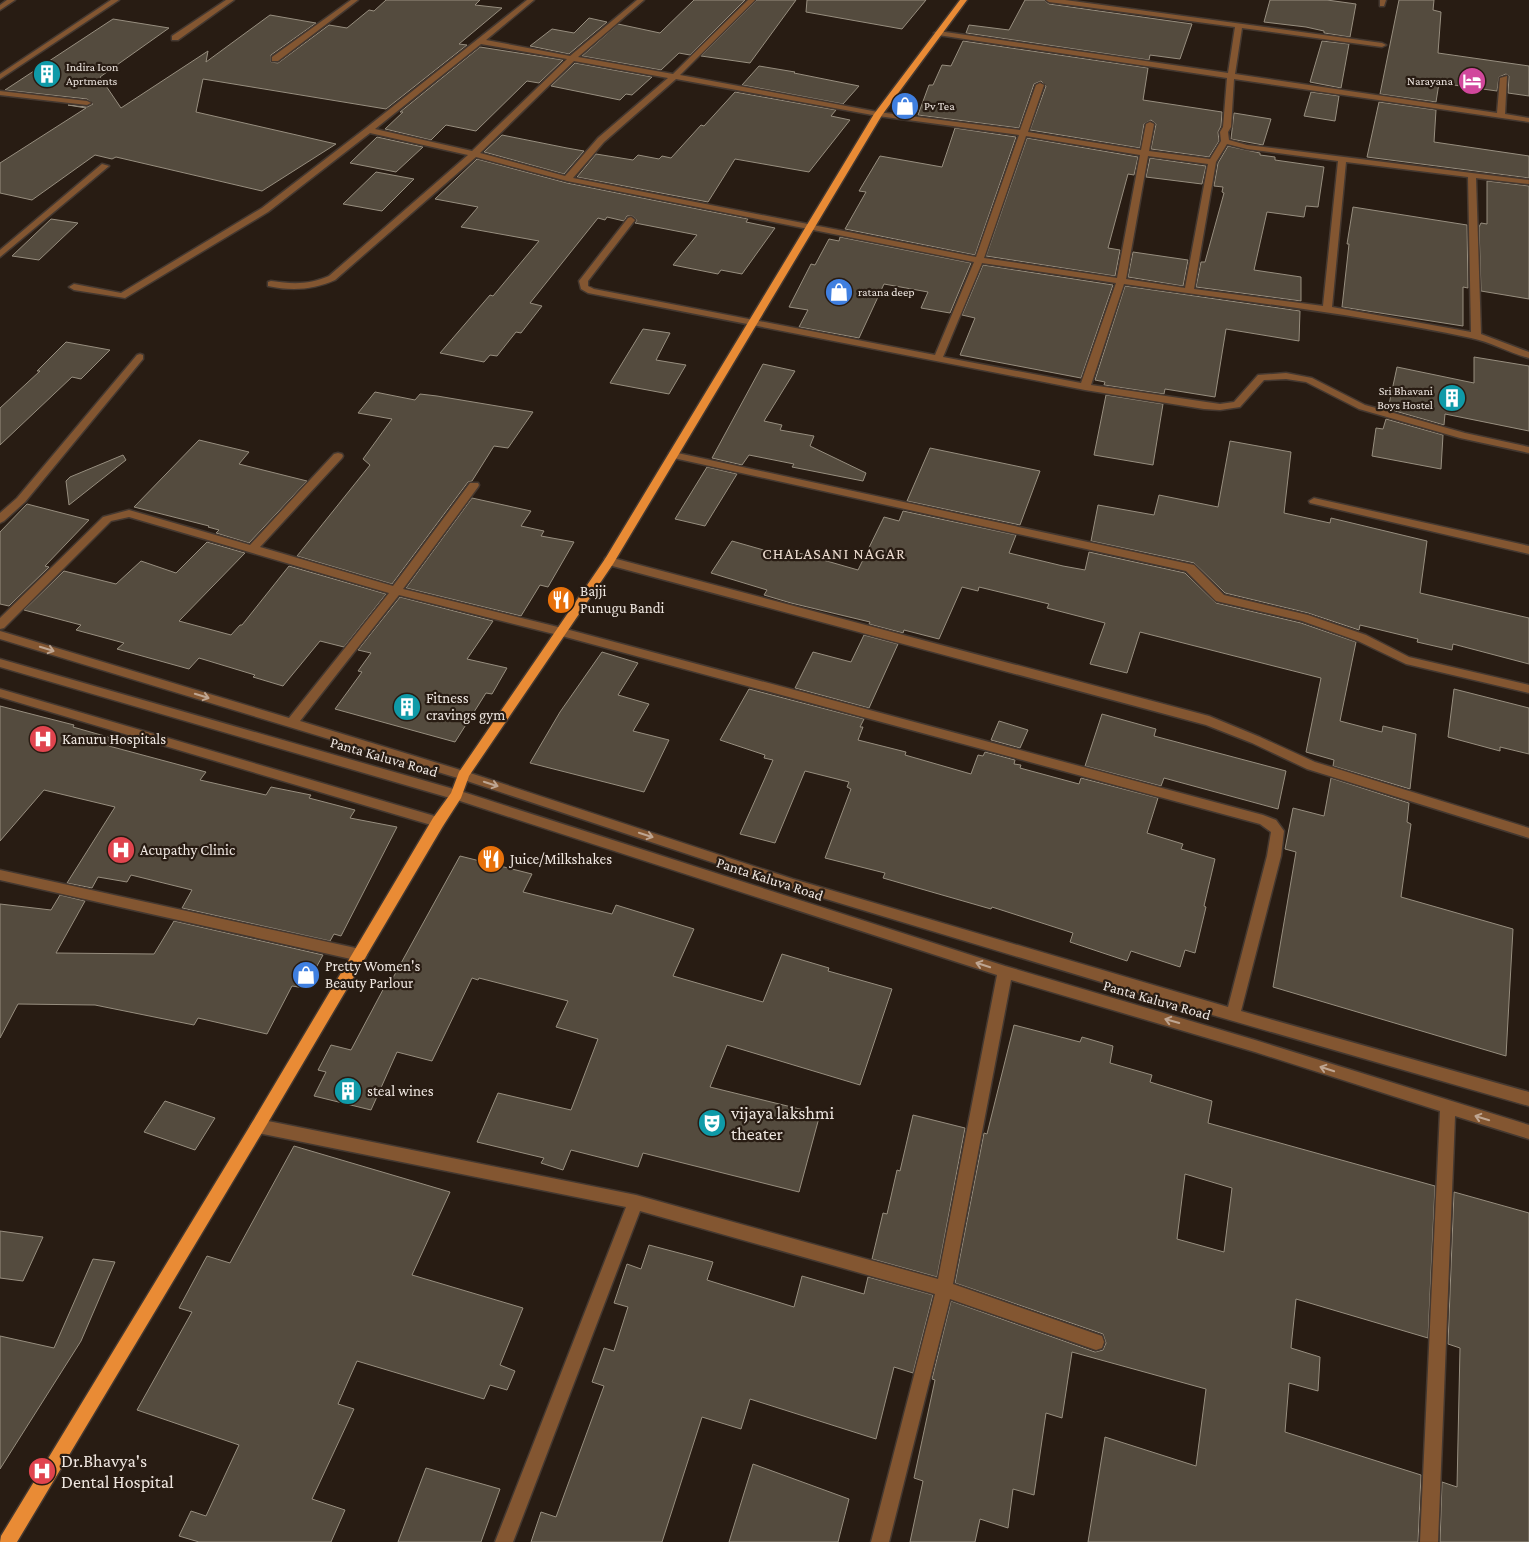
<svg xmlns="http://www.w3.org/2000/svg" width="1529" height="1542" font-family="'Crimson Pro',serif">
	<rect width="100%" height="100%" fill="#281c13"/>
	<g fill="#544b3e" stroke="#978e7f" fill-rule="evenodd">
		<polygon points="386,0 480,0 475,5 502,8 459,44 467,45 386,109 203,79 196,112 336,144 262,191 116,157 112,159 95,155 32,200 0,193 0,163 86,108 68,105 87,107 93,104 87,99 5,90 113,19 169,28 100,77 121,108 208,51 206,62 270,15 316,23 271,55 271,62 278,63 329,25 347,28 369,10 374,11"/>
		<polygon points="694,0 745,0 690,55 679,53 661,70 582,56 618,24 660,33"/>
		<polygon points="757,0 796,0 750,63 701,56"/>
		<polygon points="807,0 926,0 902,29 806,12"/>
		<polygon points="1025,0 1044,0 1049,4 1192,24 1180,59 1150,55 1149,60 966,33 969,25 1009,30"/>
		<polygon points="1270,0 1327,0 1356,4 1350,37 1324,33 1324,31 1306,27 1264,22"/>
		<polygon points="1399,0 1434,0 1433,10 1441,12 1438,53 1529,66 1529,96 1508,93 1509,76 1506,74 1499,77 1497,91 1439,83 1436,102 1380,94"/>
		<polygon points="589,18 607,22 569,54 530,46 552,29 574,33"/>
		<polygon points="963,41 1148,68 1143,100 1222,112 1221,126 1218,132 1219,141 1209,157 1151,149 1156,124 1151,120 1144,124 1140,148 1030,130 1046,86 1041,81 1034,84 1019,128 918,115 929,85 933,85 942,65 951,66"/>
		<polygon points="1322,41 1349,44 1341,88 1310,82"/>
		<polygon points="480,47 563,60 539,83 527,81 476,131 446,125 431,140 385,129 403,112 400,112"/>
		<polygon points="575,63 652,77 632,95 626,94 620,100 551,86"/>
		<polygon points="759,66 795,72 794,73 859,86 843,104 742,85"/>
		<polygon points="735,92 836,110 831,116 850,120 809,172 735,159 708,202 577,177 596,154 633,160 638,155 659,159 662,156 671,158 701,125 704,126"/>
		<polygon points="1311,92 1339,96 1335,121 1304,116"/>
		<polygon points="1379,102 1436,110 1434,142 1529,156 1529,178 1367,157"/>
		<polygon points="1234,113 1271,119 1263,145 1231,139"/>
		<polygon points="955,128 1016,137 975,255 845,229 866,192 859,191 880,156 942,167"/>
		<polygon points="502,135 567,148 584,151 564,174 484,152"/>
		<polygon points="377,137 423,147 396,172 350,163"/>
		<polygon points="1027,138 1138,157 1134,175 1128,174 1108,248 1120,250 1115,276 986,256"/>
		<polygon points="1228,146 1260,153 1260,155 1275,157 1275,160 1324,167 1318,207 1306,206 1304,217 1267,212 1254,270 1301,277 1301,301 1196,287 1201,262 1205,262 1224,193 1222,192 1223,187 1214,186 1218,163"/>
		<polygon points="1150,158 1206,166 1202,184 1146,177"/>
		<polygon points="477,159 567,183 748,219 746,222 775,228 742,274 721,270 718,274 673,265 697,235 635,223 637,220 632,216 627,216 624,221 607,217 605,220 598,218 530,303 542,306 521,333 516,332 497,356 490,355 484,362 440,353 490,295 493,296 539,241 461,227 478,207 435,199"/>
		<polygon points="376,172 414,179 382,211 343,204"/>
		<polygon points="1487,181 1529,186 1529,299 1481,291 1479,227 1481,223 1487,224"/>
		<polygon points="1353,207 1467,225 1468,288 1463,287 1463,326 1342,307 1349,244 1347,244"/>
		<polygon points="51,219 78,223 39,260 12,256"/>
		<polygon points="840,237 971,263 950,313 921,308 928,292 884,284 859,338 799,327 808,310 789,307 811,264 815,265 829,239 839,241"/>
		<polygon points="1133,252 1188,260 1183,286 1128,277"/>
		<polygon points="983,265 1113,285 1081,378 960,355 975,318 962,315"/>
		<polygon points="1125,286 1300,311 1299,341 1226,329 1215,397 1165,389 1164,394 1104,385 1105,382 1095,380"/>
		<polygon points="643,329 670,333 656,360 686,365 669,394 610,383"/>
		<polygon points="66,342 110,350 81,379 72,377 0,445 0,408 40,371 37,371"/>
		<polygon points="1474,357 1529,366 1529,431 1445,414 1444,425 1388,409 1397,367 1474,383"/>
		<polygon points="763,364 795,371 764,421 782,425 780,430 814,436 810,446 866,473 863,481 792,467 794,464 749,455 742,465 712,458"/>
		<polygon points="375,392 415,400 420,394 437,396 533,412 508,448 494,446 472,481 468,482 392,584 297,556 370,465 363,459 392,419 358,413"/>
		<polygon points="1106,395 1163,404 1153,465 1094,455"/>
		<polygon points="1386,419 1443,435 1441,469 1372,456 1376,428 1383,429"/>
		<polygon points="199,440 249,452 239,464 307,481 249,543 216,533 219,530 208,527 209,526 134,507"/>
		<polygon points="1230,441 1291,452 1284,513 1330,523 1331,518 1427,541 1420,593 1529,618 1529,664 1453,644 1452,650 1417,642 1418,639 1360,625 1359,630 1308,613 1225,593 1194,563 1091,541 1098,505 1154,515 1159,495 1218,507"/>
		<polygon points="930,448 1040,471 1020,525 907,501"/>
		<polygon points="123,455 126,460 69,505 66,481 70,477"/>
		<polygon points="707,467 737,474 705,526 675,519"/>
		<polygon points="472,498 531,511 521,526 544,531 541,536 574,542 548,587 540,585 521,616 406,588"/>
		<polygon points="27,504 89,520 45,566 49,567 9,606 0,604 0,532"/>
		<polygon points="903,511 1016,535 1009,553 1063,566 1085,570 1089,552 1185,573 1216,603 1301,623 1356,642 1340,721 1382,732 1383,726 1416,734 1410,789 1333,766 1334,760 1306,752 1321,678 1140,632 1127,673 1090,664 1105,623 1047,608 1049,604 979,587 978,591 962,587 939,639 904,630 903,633 869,624 870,622 791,603 764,595 767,590 711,573 732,541 788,557 792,551 858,570 884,517 899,521"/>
		<polygon points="207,542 245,553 179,621 231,635 240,625 242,625 289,566 386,594 344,647 320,641 283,686 253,677 255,675 199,658 189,669 117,649 124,643 76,630 81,625 24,610 64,571 116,584 141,561 176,573"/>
		<polygon points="400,597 493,621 467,659 507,668 492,694 486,693 455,742 335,709 362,672 358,671 371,653 358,650"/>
		<polygon points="864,635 898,644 869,708 795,688 813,652 851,662"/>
		<polygon points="602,652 638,663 618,695 649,704 633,731 669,740 644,792 530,763 560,712"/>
		<polygon points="749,689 864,719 860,727 863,727 858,740 906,752 905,755 971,774 978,755 983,756 985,752 1015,760 1014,764 1021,765 1020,768 1079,784 1081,778 1158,798 1147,833 1183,844 1181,849 1215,859 1204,906 1206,907 1195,953 1185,950 1180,967 1131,951 1127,961 1070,942 1073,933 992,907 991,909 883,878 885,873 825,858 851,789 847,787 849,782 805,771 775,843 740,834 773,760 764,758 765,755 720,740"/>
		<polygon points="1454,689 1529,708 1529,754 1500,747 1500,751 1448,737"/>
		<polygon points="0,706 74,725 73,727 115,739 109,746 206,772 200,780 266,795 271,787 311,795 309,798 355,810 350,818 397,827 341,936 334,934 330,941 182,908 192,890 131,875 127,882 98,877 92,888 67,883 115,807 44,790 0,841"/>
		<polygon points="1102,714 1156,729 1154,736 1286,771 1278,809 1164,778 1161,786 1085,766"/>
		<polygon points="999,721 1028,730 1020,748 991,740"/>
		<polygon points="1331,778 1409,803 1407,822 1411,824 1401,897 1513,929 1506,1056 1273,987 1296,852 1285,849 1293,808 1324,816"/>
		<polygon points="460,856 532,874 523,892 612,914 616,905 694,929 673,976 763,1002 782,954 829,968 828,971 892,989 860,1085 727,1045 710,1087 820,1114 799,1192 643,1153 638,1167 571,1150 563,1170 541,1163 544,1158 477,1142 498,1093 571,1110 598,1039 556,1027 568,1001 479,978 478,980 472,978 432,1061 397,1052 371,1110 314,1096 326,1072 318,1070 331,1045 351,1050 386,984 389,985"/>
		<polygon points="60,895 85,901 56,953 154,954 174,921 323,955 305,988 292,986 267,1034 198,1018 194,1025 95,1005 18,1004 0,1038 0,904 51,910"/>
		<path d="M1014 1025 1080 1042 1082 1037 1113 1046 1110 1063 1152 1075 1150 1082 1212 1101 1208 1123 1435 1186 1428 1338 1296 1299 1291 1348 1320 1357 1318 1391 1289 1383 1285 1432 1421 1475 1418 1542H1088L1105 1437 1196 1466 1206 1389 1072 1352 1062 1418 1046 1413 1034 1495 1013 1489 1008 1528 980 1519 975 1542H910L923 1481 914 1478 935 1380 932 1379 951 1301 1095 1352 1103 1350 1106 1343 1103 1334 955 1283 984 1133 987 1134ZM1185 1174 1232 1188 1224 1252 1177 1239Z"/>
		<polygon points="165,1101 215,1118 195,1150 144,1132"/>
		<polygon points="913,1115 965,1128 937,1277 872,1259 883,1213 887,1214 897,1170 900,1171"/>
		<polygon points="294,1146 450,1192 412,1275 523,1308 500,1365 515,1371 507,1390 490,1385 484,1399 357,1361 338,1404 354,1409 312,1499 345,1510 331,1542 199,1542 179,1536 191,1511 206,1516 239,1445 137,1410 192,1312 179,1308 207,1256 230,1263"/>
		<polygon points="1454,1192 1529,1213 1529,1542 1440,1542 1442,1482 1457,1487 1460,1348 1448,1344"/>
		<polygon points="0,1231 43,1237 23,1281 0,1278"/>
		<polygon points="649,1245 713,1262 707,1280 794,1307 802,1276 864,1294 868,1277 933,1295 913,1373 894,1367 876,1439 750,1399 741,1429 702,1417 662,1542 531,1542 541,1512 556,1517 604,1386 592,1382 604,1348 614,1351 628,1307 614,1303 627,1264 641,1269"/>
		<polygon points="93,1259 115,1262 81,1341 0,1469 0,1336 54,1348"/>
		<polygon points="753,1464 849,1499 838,1542 729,1542"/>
		<polygon points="426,1468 500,1489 481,1542 398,1542"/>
	</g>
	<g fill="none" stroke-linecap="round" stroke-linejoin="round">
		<defs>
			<g id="minor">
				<polygon points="7,0 15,0 0,10 0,5"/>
				<polygon points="111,0 119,0 0,79 0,74"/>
				<polygon points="226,0 234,0 178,40 172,40 172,36"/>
				<polygon points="351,0 358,0 278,61 272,61 272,57"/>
				<path d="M527 0H534L486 40 570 56 637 0H644L578 57 673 74 748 0H755L680 75 878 112 1020 130 1036 85 1040 83 1044 85 1028 132 1141 150 1146 124 1150 122 1154 124 1149 151 1210 159 1221 141 1220 132 1223 127 1227 78 938 35 934 33 938 31 1228 73 1235 27 1049 2 1046 0H1065L1382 43 1386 45 1382 47 1242 28 1235 74 1497 113 1500 78 1507 76 1505 114 1529 118V122L1234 79 1231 127 1228 132 1229 140 1247 145 1529 180V184L1476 178 1481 334 1529 352V358C1509 353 1491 342 1471 338 1357 314 1240 301 1124 284L1091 385 1220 404 1234 402 1258 375 1286 373 1312 378 1365 405 1465 433 1529 447V453L1460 438 1359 409 1306 382 1286 379 1264 380 1240 407 1220 410 1204 409 1085 390 588 293 581 289 579 281 628 218 631 217 635 220 588 281V286L594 289 935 355 974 262 567 181 476 157 335 280C313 290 291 291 268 286V282L271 281C292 284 309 285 329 276L468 155 370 133 268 212 125 298 74 290 69 287 74 284 121 293 262 208 366 128ZM481 44 567 59 472 151 375 129ZM574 61 668 78 598 138 565 176 480 153ZM676 79 878 116 1019 135 976 257 573 178 604 142ZM1026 136 1140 155 1117 278 984 258ZM1227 144 1247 149 1338 161 1323 306 1194 289 1216 162ZM1148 156 1208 164 1185 288 1126 279ZM1346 162 1468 177 1471 332 1332 307ZM982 263 1116 283 1081 383 943 357Z"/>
				<polygon points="1380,0 1386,0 1384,6 1380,6"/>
				<polygon points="0,91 87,101 91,103 87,105 0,95"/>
				<polygon points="102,164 109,166 0,257 0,250"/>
				<polygon points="140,354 143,355 143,359 25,502 4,521 0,523 0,513 17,498 137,355"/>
				<polygon points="673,452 1194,565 1224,595 1308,615 1366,635 1409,657 1529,685 1529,693 1406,664 1358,641 1302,621 1216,601 1186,571 669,457 669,453"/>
				<path d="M338 453 342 454 343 456 342 458 260 547 393 586 470 483H478L479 485 478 487 403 589 562 628 1263 815 1276 820 1284 831 1281 856 1241 1011 1529 1092V1106L1174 1004 793 889 461 779 0 639V631L289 718 389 593 129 517 111 521 4 628 0 629V618L103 517 129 510 250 545 334 454ZM399 595 562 636 1260 824 1271 832 1267 856 1228 1007 793 879 467 772 300 721Z"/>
				<polygon points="1314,498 1529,546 1529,554 1310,503 1309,501"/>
				<polygon points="609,557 1209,716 1260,737 1315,762 1529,828 1529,838 1307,769 1252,743 1206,725 605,564 604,561 605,558"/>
				<polygon points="0,659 457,790 1005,966 1255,1040 1529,1125 1529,1139 1455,1116 1438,1542 1420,1542 1440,1111 1255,1052 1011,980 953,1284 1102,1336 1104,1342 1102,1348 1096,1350 950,1299 889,1542 871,1542 935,1294 640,1211 513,1542 495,1542 626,1207 258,1133 253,1131 250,1126 253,1121 258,1119 636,1195 938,1279 997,975 457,800 0,667"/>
				<polygon points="0,689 438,817 443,818 444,822 443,826 438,827 0,697"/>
				<polygon points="0,870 360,949 365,951 367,955 365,959 360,961 0,880"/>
			</g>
			<polygon id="major" points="960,0 967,0 882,115 613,564 469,776 461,798 443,826 263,1131 17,1542 0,1542 1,1536 253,1121 433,818 451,793 459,772 605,559 874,114"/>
		</defs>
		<use href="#minor" stroke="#443830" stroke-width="3"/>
		<use href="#major" stroke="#443830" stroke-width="3"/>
		<use href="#minor" fill="#835631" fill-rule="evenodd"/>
		<use href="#major" fill="#e98b35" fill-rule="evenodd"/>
	</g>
	<defs><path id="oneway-shaft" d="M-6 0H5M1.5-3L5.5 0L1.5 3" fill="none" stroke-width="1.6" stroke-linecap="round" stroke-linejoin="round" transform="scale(1.25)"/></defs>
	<g stroke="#bea591">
		<use href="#oneway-shaft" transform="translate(47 649) rotate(17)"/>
		<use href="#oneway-shaft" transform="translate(202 696) rotate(17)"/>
		<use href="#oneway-shaft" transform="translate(491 784) rotate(18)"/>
		<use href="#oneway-shaft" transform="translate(646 835) rotate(18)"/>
		<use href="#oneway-shaft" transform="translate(983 965) rotate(-162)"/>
		<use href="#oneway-shaft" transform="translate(1172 1021) rotate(-164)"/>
		<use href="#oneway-shaft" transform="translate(1327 1069) rotate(-162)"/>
		<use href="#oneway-shaft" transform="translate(1482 1118) rotate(-163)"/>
	</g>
	<defs>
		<symbol id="building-disc" viewBox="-11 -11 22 22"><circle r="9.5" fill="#0f9aa8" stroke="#281c13"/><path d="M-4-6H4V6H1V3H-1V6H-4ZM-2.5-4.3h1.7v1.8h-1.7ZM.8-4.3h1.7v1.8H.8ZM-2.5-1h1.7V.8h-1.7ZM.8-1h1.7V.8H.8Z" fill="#fff"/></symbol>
		<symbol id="hotel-disc" viewBox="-11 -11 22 22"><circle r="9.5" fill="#d1479c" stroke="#281c13"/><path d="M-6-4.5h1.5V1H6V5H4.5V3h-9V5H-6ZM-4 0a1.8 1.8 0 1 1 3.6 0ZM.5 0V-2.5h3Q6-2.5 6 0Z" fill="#fff"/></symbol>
		<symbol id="shop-disc" viewBox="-11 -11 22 22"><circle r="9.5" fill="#3f7fe0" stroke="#281c13"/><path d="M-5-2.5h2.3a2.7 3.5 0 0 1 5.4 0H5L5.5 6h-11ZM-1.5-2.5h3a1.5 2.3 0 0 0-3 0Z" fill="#fff"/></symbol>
		<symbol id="restaurant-disc" viewBox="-11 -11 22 22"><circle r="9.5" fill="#e8710a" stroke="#281c13"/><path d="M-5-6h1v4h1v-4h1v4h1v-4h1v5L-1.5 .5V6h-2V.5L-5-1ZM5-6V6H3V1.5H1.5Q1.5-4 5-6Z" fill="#fff"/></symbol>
		<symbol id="hospital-disc" viewBox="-11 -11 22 22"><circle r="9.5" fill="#e0444e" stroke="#281c13"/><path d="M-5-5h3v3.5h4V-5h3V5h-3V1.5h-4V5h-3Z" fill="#fff"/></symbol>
		<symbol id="theatre-disc" viewBox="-11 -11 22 22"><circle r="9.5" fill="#0f9aa8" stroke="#281c13"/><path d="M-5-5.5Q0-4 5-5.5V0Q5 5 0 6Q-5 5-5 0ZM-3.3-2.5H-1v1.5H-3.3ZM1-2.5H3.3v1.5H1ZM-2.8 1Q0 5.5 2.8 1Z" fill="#fff"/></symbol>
	</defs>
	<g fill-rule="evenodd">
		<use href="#building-disc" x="31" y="58" width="32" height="32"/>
		<use href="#hotel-disc" x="1456" y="65" width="32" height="32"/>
		<use href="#shop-disc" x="889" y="90" width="32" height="32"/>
		<use href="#shop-disc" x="823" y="276" width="32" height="32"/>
		<use href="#building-disc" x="1436" y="382" width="32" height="32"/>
		<use href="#restaurant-disc" x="545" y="584" width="32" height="32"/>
		<use href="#building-disc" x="391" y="691" width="32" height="32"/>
		<use href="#hospital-disc" x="27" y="723" width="32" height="32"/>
		<use href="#hospital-disc" x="105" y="834" width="32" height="32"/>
		<use href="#restaurant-disc" x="475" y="843" width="32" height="32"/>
		<use href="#shop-disc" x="290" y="959" width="32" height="32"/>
		<use href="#building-disc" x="332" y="1075" width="32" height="32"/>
		<use href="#theatre-disc" x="696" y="1107" width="32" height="32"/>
		<use href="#hospital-disc" x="26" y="1455" width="32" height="32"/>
	</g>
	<g text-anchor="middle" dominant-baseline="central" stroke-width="4.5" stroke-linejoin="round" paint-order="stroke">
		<g font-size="12" fill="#eee6e0" stroke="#281c13" text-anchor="start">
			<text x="66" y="67">Indira Icon<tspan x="66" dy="14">Aprtments</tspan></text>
			<text x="1453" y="81" text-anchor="end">Narayana</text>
			<text x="924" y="106">Pv Tea</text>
			<text x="858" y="292">ratana deep</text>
			<text x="1433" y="391" text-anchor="end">Sri Bhavani<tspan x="1433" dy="14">Boys Hostel</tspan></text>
		</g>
		<g font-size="15" fill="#eee6e0" stroke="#281c13" text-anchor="start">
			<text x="580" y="591">Bajji<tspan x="580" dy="17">Punugu Bandi</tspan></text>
			<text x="426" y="698">Fitness<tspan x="426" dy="17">cravings gym</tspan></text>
			<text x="62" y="739">Kanuru Hospitals</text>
			<text x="140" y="850">Acupathy Clinic</text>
			<text x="510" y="859">Juice/Milkshakes</text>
			<text x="325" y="966">Pretty Women's<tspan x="325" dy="17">Beauty Parlour</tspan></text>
			<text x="367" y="1091">steal wines</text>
		</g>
		<g font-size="15" fill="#eee6e0" stroke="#281c13">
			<text transform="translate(384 757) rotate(16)">Panta Kaluva Road</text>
			<text transform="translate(770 879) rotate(18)">Panta Kaluva Road</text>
			<text transform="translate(1157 1000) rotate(16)">Panta Kaluva Road</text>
		</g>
		<g font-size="16" letter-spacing="1" fill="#ebdbcf" stroke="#281c13">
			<text x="834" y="553">CHALASANI NAGAR</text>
		</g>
		<g font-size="18" fill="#eee6e0" stroke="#281c13" text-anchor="start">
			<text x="731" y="1113">vijaya lakshmi<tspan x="731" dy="21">theater</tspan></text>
			<text x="61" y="1461">Dr.Bhavya's<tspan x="61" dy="21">Dental Hospital</tspan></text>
		</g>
	</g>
</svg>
